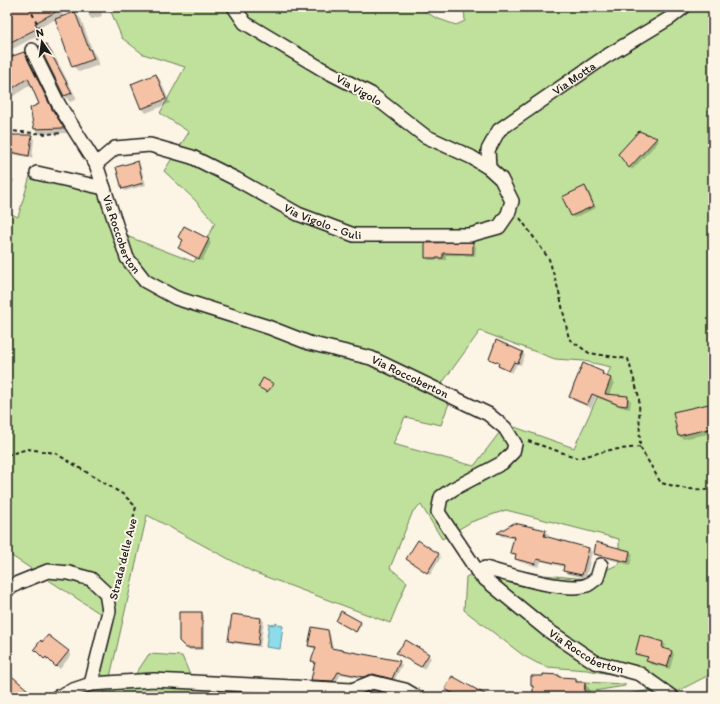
<svg xmlns="http://www.w3.org/2000/svg" width="720" height="704" font-family="Itim,sans-serif">
	<rect width="100%" height="100%" fill="#fcf5e5"/>
	<filter id="ink" filterUnits="userSpaceOnUse"><feTurbulence type="fractalNoise" baseFrequency=".025" numOctaves="2"/><feDisplacementMap in="SourceGraphic" scale="8" xChannelSelector="R" yChannelSelector="G"/><feConvolveMatrix kernelMatrix="1 2 1 2 8 2 1 2 1" color-interpolation-filters="sRGB"/></filter>
	<g filter="url(#ink)">
		<g fill="#c0e19b" stroke="#6e7e5c" fill-rule="evenodd">
			<path d="M109 7H325C331 11 340 8 346 7H418L436 18 456 25 465 21 464 7H676C686 13 686 11 697 7 701 6 708 7 713 7V673L676 692 621 676 587 670 547 667 537 663 524 656 464 610 466 577 477 571 494 565 544 575 587 579 619 564V539L506 510 471 522 442 539 421 505 413 511 390 568 407 582 390 623 253 572 147 515 110 677 135 675 149 654 182 656 190 675 252 679 331 697H105L98 676 110 620 7 553V212L18 217 30 176 97 188 116 232 194 262 215 223 194 199 164 171 189 132 160 113 185 67 143 54 122 38ZM480 331 555 359 584 361 611 367 574 448 506 424 474 466 393 444 405 417 441 425 449 403 437 390Z"/>
			<polygon points="585,682 625,684 625,686 594,691 586,691"/>
			<polygon points="651,690 658,694 654,697 612,697"/>
		</g>
		<polygon fill="#8ddcea" stroke="#608f98" points="276,623 279,625 283,626 280,649 266,647 269,624 274,625"/>
		<g fill="#0003">
			<polygon points="7,7 59,7 64,17 75,13 81,19 93,52 96,56 99,65 79,72 73,66 56,19 39,28 42,33 7,52"/>
			<polygon points="87,7 100,7 102,16 92,19 89,16"/>
			<polygon points="46,45 52,51 77,99 70,102 65,96 40,47"/>
			<polygon points="24,53 29,58 57,115 68,133 40,134 35,129 41,105 32,84 7,100 7,59"/>
			<polygon points="156,75 160,80 170,103 146,113 142,108"/>
			<polygon points="7,126 10,134 7,135"/>
			<polygon points="639,132 656,139 659,141 632,170 619,154"/>
			<polygon points="7,136 31,136 34,139 32,158 7,153"/>
			<polygon points="137,162 140,165 146,185 125,191 123,188"/>
			<polygon points="7,175 14,180 9,191 7,191"/>
			<polygon points="585,188 588,190 596,208 574,218 572,216"/>
			<polygon points="179,237 208,240 211,243 202,261 179,248 183,240"/>
			<polygon points="473,243 476,246 475,256 446,255 446,260 429,260 426,257"/>
			<polygon points="522,353 525,355 521,365 517,364 512,373 502,368 499,366 500,364 490,358"/>
			<polygon points="603,372 606,377 611,379 614,383 609,395 627,397 631,401 630,409 624,408 596,397 591,408 574,401 570,397"/>
			<polygon points="263,379 274,386 268,392 260,388"/>
			<polygon points="713,404 713,433 683,439 678,435"/>
			<polygon points="545,531 549,535 548,538 589,548 592,552 586,578 567,574 564,570 564,567 541,561 539,567 520,562 516,559 517,556 511,552 514,539 501,536 498,533"/>
			<polygon points="597,543 630,552 633,554 630,565 598,556 595,553"/>
			<polygon points="438,555 441,557 430,575 407,559"/>
			<polygon points="202,613 204,616 204,650 190,650 183,643"/>
			<polygon points="341,613 362,624 357,632 338,622"/>
			<polygon points="261,619 264,621 260,647 232,643 229,640"/>
			<polygon points="327,631 330,634 333,649 399,662 402,665 394,681 377,677 366,679 341,674 336,683 315,682 313,680 316,664 312,661 316,649 312,648 309,645"/>
			<polygon points="43,643 68,652 71,655 60,669 49,659 47,661 36,649"/>
			<polygon points="663,643 666,645 664,650 672,652 674,654 670,669 650,664 647,661 648,659 638,656 652,660 653,658 638,654 638,655 636,653"/>
			<polygon points="397,653 428,655 431,658 424,669"/>
			<polygon points="559,676 561,678 576,679 580,683 584,683 590,689 590,697 535,697 534,696 534,688 532,685"/>
			<polygon points="446,689 488,697 453,697 454,695"/>
			<polygon points="373,691 396,697 359,697"/>
		</g>
		<g fill="#f5c2a6" stroke="#1c1c1c">
			<polygon points="7,7 65,7 35,23 38,28 7,44"/>
			<polygon points="75,12 89,49 90,49 94,59 72,67 55,19"/>
			<polygon points="46,44 72,93 64,96 39,46"/>
			<polygon points="24,52 52,109 64,128 34,129 30,108 39,104 28,78 7,92 7,58"/>
			<polygon points="156,74 166,99 141,109 131,84"/>
			<polygon points="639,131 657,138 629,168 618,154"/>
			<polygon points="7,135 32,135 29,156 7,151"/>
			<polygon points="138,161 143,183 122,189 116,167"/>
			<polygon points="585,186 594,206 571,216 562,197"/>
			<polygon points="184,226 209,239 199,259 178,248 183,240 178,237"/>
			<polygon points="473,242 473,254 443,253 443,258 425,258 425,243"/>
			<polygon points="496,340 523,352 518,363 514,362 509,371 498,366 499,363 489,359"/>
			<polygon points="583,363 603,372 602,374 611,378 605,394 628,396 627,406 619,405 592,394 587,405 569,397"/>
			<polygon points="263,378 274,384 267,392 258,387"/>
			<polygon points="713,403 713,428 678,436 673,412"/>
			<polygon points="514,523 546,530 544,536 589,548 582,575 563,571 564,565 537,559 535,564 515,559 516,554 510,553 514,537 497,533"/>
			<polygon points="418,540 439,554 427,573 406,559"/>
			<polygon points="596,542 630,551 628,562 594,554"/>
			<polygon points="341,611 361,622 356,632 336,621"/>
			<polygon points="179,612 202,612 202,648 186,648 179,641"/>
			<polygon points="232,614 261,618 258,645 228,641"/>
			<polygon points="312,627 328,630 331,648 400,661 392,679 373,674 363,677 338,672 333,681 311,680 315,662 311,661 316,647 308,646"/>
			<polygon points="48,635 69,651 56,667 46,657 44,659 34,649 41,640 42,642"/>
			<polygon points="640,635 663,642 662,648 672,651 667,667 646,661 648,657 635,654"/>
			<polygon points="406,640 429,654 421,667 396,653"/>
			<polygon points="7,672 28,690 30,697 7,697"/>
			<polygon points="543,674 559,675 559,677 576,678 576,682 585,682 584,697 533,696 533,686 531,686 531,676 543,676"/>
			<polygon points="452,676 490,697 459,697 445,689"/>
			<polygon points="373,690 385,693 383,697 358,697"/>
		</g>
		<g fill="none" stroke-linecap="round" stroke-linejoin="round">
			<defs>
				<g id="minor">
					<path id="s1" d="M32 50 59 105 96 164 127 258 145 281 176 298 268 327 309 343 371 358 488 414 505 428 515 444 513 452 502 463 453 489 441 497 438 512 480 575 546 629 595 662 640 674 672 697"/>
					<path id="s2" d="M96 164 115 148 150 145 192 157 236 179 298 214 354 235H470L499 227 508 214 512 201 501 179 489 168 471 157 425 136 371 94 322 69 245 23 234 7"/>
					<path id="s3" d="M489 168 488 150 499 130 605 57 670 18 684 7"/>
					<polyline points="37,173 104,188"/>
					<path d="M477 571 485 568C507 574 566 593 587 585 590 584 594 580 597 578L601 565"/>
					<polyline points="7,590 18,583 48,571 69,573 91,579 106,593 109,611 91,684"/>
					<polyline points="57,697 73,690 91,684 154,680 352,690 372,682 405,690 417,697"/>
				</g>
			</defs>
			<use href="#minor" stroke="#1c1c1c" stroke-width="16"/>
			<g stroke="#1c1c1c" stroke-width="2" stroke-dasharray="4 3" stroke-linecap="butt">
				<polyline points="29,7 41,31 37,40"/>
				<polyline points="7,131 10,131 47,134 62,133"/>
				<polyline points="520,218 549,259 559,292 569,339 589,353 628,359 639,397 640,447 661,483 687,489 713,490"/>
				<polyline points="528,441 578,458 610,450 640,447"/>
				<polyline points="7,455 28,449 55,453 124,495 136,507 116,587"/>
			</g>
			<use href="#minor" stroke="#fcf5e5" stroke-width="13"/>
		</g>
	</g>
	<g text-anchor="middle" dominant-baseline="central" stroke-width="4" stroke-linejoin="round" paint-order="stroke">
		<g font-size="12" fill="#1c1c1c" stroke="#fcf5e5">
			<text stroke="none"><textPath href="#s3" startOffset="132">Via Motta</textPath></text>
			<text transform="translate(359 90) rotate(30)">Via Vigolo</text>
			<text stroke="none"><textPath href="#s2" startOffset="250">Via Vigolo - Guli</textPath></text>
			<text stroke="none"><textPath href="#s1" startOffset="206">Via Roccoberton</textPath></text>
			<text stroke="none"><textPath href="#s1" startOffset="542">Via Roccoberton</textPath></text>
			<text transform="translate(123 559) rotate(-76)">Strada delle Ave</text>
			<text stroke="none"><textPath href="#s1" startOffset="986">Via Roccoberton</textPath></text>
		</g>
	</g>
	<rect width="720" height="704" fill="none" stroke="#fcf5e5" stroke-width="24"/>
	<rect x="12" y="12" width="696" height="680" fill="none" stroke="#1c1c1c" stroke-width="1.5" filter="url(#ink)"/>
	<g transform="translate(42 42) rotate(347)" stroke="#fcf5e5" stroke-width="3" paint-order="stroke">
	<path d="M0-3L7 15L0 10L-7 15Z" fill="#1c1c1c"/>
	<text y="-6" font-size="11" font-weight="bold" text-anchor="middle" fill="#1c1c1c">N</text>
	</g>
</svg>
